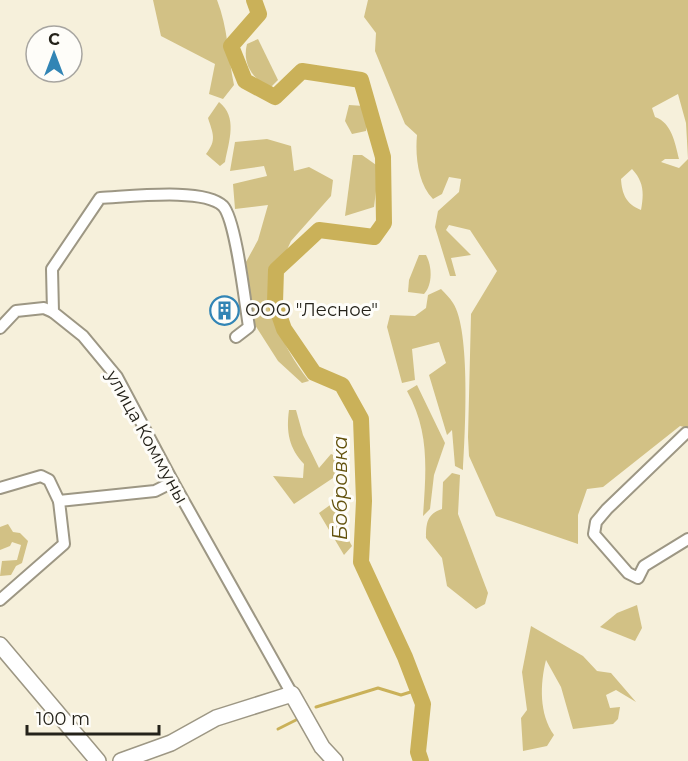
<svg xmlns="http://www.w3.org/2000/svg" width="688" height="761" font-family="Montserrat,sans-serif">
	<rect width="100%" height="100%" fill="#f6f0db"/>
	<g fill="#d2c185" fill-rule="evenodd">
		<path d="M153 0H217C228 28 228 56 234 85L223 99 209 94 215 64 161 36Z"/>
		<path d="M368 0H688V428L680 426 603 487 587 489 578 515V544L496 516 469 456 468 437 471 314 497 271 470 230 449 225 446 230 471 255 451 258 456 276H450L435 227 438 211 459 192 461 179 449 177 442 194 433 199C418 184 415 156 417 135L405 124 375 51 376 33 364 17ZM678 94 686 123 688 159 679 168 661 162 665 159H679C675 143 672 123 655 117L652 108ZM632 169C644 182 644 193 641 210 626 204 622 194 621 179Z"/>
		<path d="M258 39 278 80 271 87C252 80 242 63 247 44Z"/>
		<path d="M219 102C238 117 229 141 225 162L220 166 206 154C217 140 213 134 208 118Z"/>
		<polygon points="349,105 364,106 368,120 366,131 352,134 345,121"/>
		<path d="M267 139 291 146 294 171 309 167 333 180 331 196 291 241 285 254 270 267C270 317 279 341 309 381L302 383 278 361 255 325 246 262 258 240 268 205 235 209 233 184 267 176 264 166 230 171 235 142Z"/>
		<polygon points="353,155 362,155 379,167 374,207 345,216"/>
		<path d="M419 255H426C432 266 433 284 424 294L408 292 409 280Z"/>
		<path d="M441 289C445 293 450 298 453 303 471 330 465 435 463 470L455 466 452 430 447 435 429 375 446 363 439 342 412 349 415 380 402 383 387 327 390 315 415 316 426 308 428 295Z"/>
		<path d="M417 385 445 443 434 475 430 509 423 516C426 471 430 432 407 391Z"/>
		<path d="M289 410H296L303 435 319 468 331 454 338 457 342 472 294 504 273 476 303 478 304 464C289 448 286 432 289 410Z"/>
		<path d="M452 473 460 475 458 514 488 593 485 604 476 609 447 586 442 558 426 538C426 523 427 514 442 509L443 482Z"/>
		<polygon points="337,500 342,508 338,521 352,546 344,555 319,513"/>
		<polygon points="8,524 13,532 20,533 28,541 22,563 16,566 11,575 0,576 2,561 17,560 21,545 12,542 10,546 0,550 0,527"/>
		<polygon points="637,605 642,628 635,641 600,627 617,613"/>
		<path d="M531 626 583 656 597 671 611 673 636 702 616 690 606 695 610 708 620 707 618 719 613 724 573 729 561 687 546 660C540 684 539 714 554 735L547 746 523 751 521 718 527 710 522 672Z"/>
	</g>
	<g fill="none" stroke-linecap="round" stroke-linejoin="round">
		<g stroke="#cab159" stroke-width="3">
			<polyline points="316,707 378,688 401,695 417,690"/>
			<polyline points="278,729 300,718"/>
		</g>
		<polyline stroke="#cab159" stroke-width="16" points="254,0 259,14 231,46 245,81 275,97 302,71 361,80 383,157 384,223 374,237 319,230 276,270 275,303 284,329 314,373 342,385 361,419 364,501 361,562 405,657 423,704 418,752 421,761"/>
		<defs>
			<g id="street">
				<polyline points="0,328 16,311 44,308 53,312"/>
				<path d="M236 337 249 327C245 303 236 220 223 206 204 187 127 197 100 198L52 269 53 312 83 336 117 377 173 482 292 694"/>
				<polyline points="686,433 607,509 596,522 594,534 628,573 638,578 644,566 688,539"/>
				<polyline points="0,488 41,476 49,480 59,501"/>
				<polyline points="0,600 64,544 59,501 155,491 173,482"/>
			</g>
			<g id="secondary">
				<polyline points="0,645 98,761"/>
				<polyline points="121,761 171,743 216,718 292,694 322,747 335,761"/>
			</g>
		</defs>
		<use href="#street" stroke="#9d9784" stroke-width="14"/>
		<use href="#secondary" stroke="#9d9784" stroke-width="18"/>
		<use href="#street" stroke="#fff" stroke-width="10"/>
		<use href="#secondary" stroke="#fff" stroke-width="15"/>
	</g>
	<defs>
		<symbol id="building-ring" viewBox="-11 -11 22 22"><circle r="9.5" fill="#fefdf9" stroke="#3285b5" stroke-width="1.5"/><path d="M-4-6H4V6H1V3H-1V6H-4ZM-2.5-4.3h1.7v1.8h-1.7ZM.8-4.3h1.7v1.8H.8ZM-2.5-1h1.7V.8h-1.7ZM.8-1h1.7V.8H.8Z" fill="#3285b5"/></symbol>
	</defs>
	<g fill-rule="evenodd">
		<use href="#building-ring" x="208" y="294" width="33" height="33"/>
	</g>
	<g text-anchor="middle" dominant-baseline="central" stroke-width="6" stroke-linejoin="round" paint-order="stroke">
		<g font-size="18" fill="#24221a" stroke="#fefdf9" text-anchor="start">
			<text x="245" y="310">ООО "Лесное"</text>
		</g>
		<g font-size="18" fill="#24221a" stroke="#fefdf9">
			<text transform="translate(147 437) rotate(61)">улица Коммуны</text>
		</g>
		<g font-size="20" font-style="italic" fill="#63520d" stroke="#fefdf9">
			<text transform="translate(340 488) rotate(-90)">Бобровка</text>
		</g>
	</g>
	<g transform="translate(54 54)"><circle r="28" fill="#fefdf9" stroke="#a7a5a0" stroke-width="1.5"/>
	<path d="M0-4.5L10 22L0 15L-10 22Z" fill="#3285b5"/>
	<text y="-9" font-size="16" font-weight="bold" text-anchor="middle" fill="#24221a">С</text>
	</g>
	<path d="M27 725v9h132v-9" fill="none" stroke="#24221a" stroke-width="3"/>
	<text x="36" y="725" font-size="18" fill="#24221a" stroke="#fefdf9" stroke-width="4.5" paint-order="stroke">100 m</text>
</svg>
